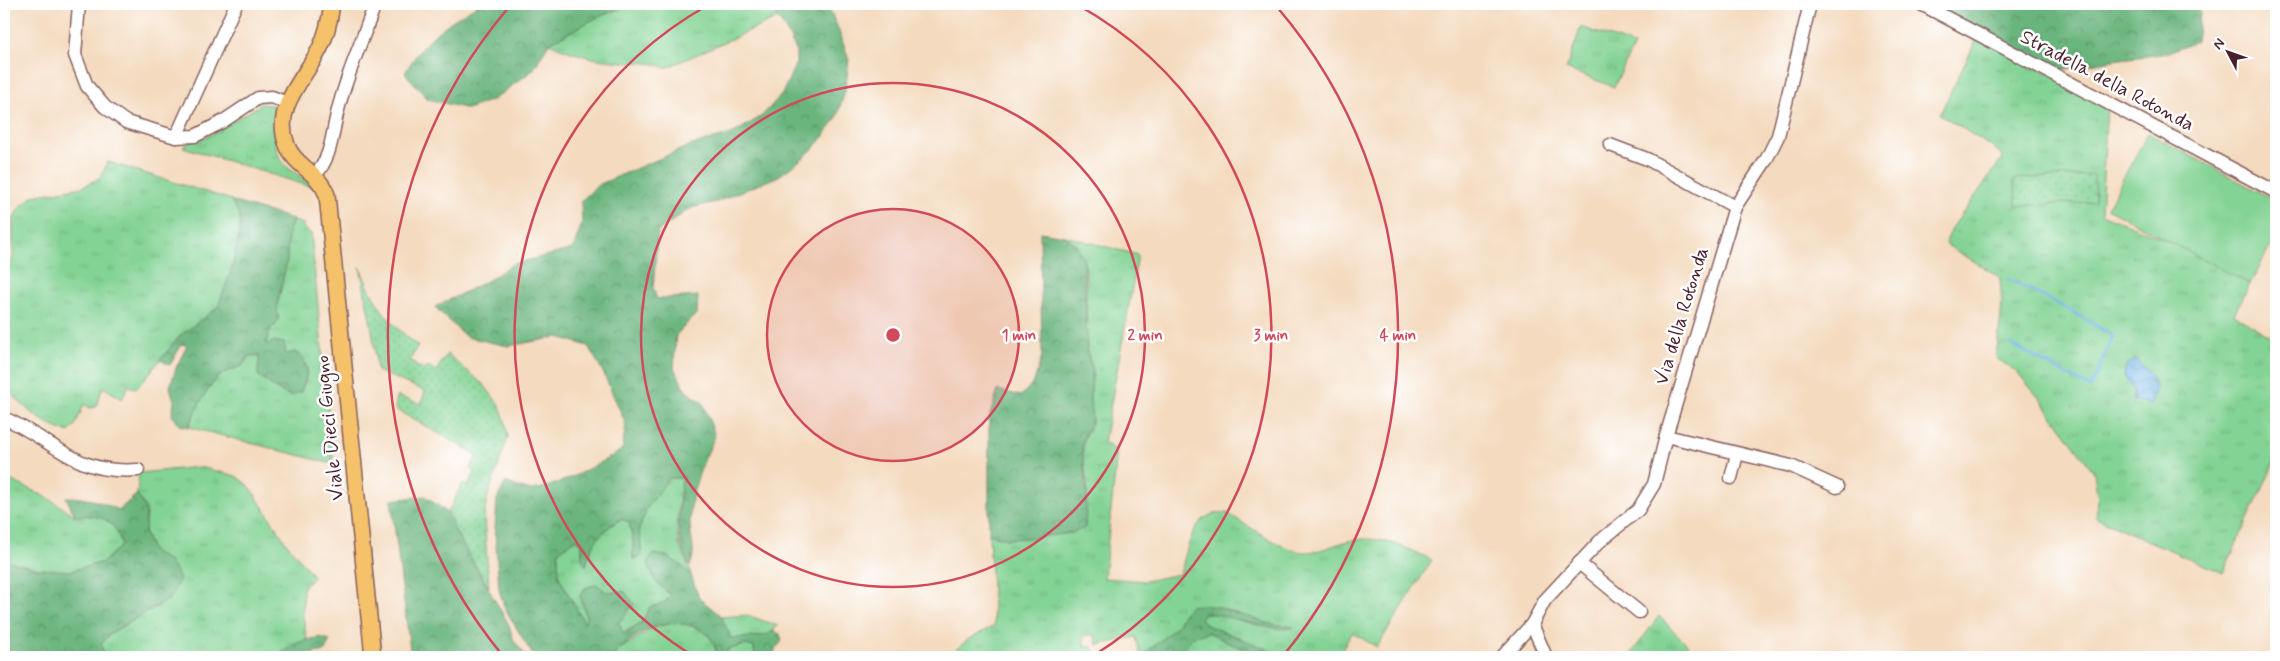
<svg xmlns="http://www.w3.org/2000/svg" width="2280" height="661" font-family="Mynerve,sans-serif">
	<defs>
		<pattern id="grass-tufts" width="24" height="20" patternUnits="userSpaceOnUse" patternTransform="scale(1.25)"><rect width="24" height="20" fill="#83d394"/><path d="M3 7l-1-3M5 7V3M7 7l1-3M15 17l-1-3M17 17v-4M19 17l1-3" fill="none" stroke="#73b580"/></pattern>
		<pattern id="forest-crowns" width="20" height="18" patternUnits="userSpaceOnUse" patternTransform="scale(1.25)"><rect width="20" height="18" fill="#6ab57e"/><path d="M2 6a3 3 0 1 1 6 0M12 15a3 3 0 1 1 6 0" fill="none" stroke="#599367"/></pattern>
		<pattern id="garden-dots" width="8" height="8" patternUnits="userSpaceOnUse" patternTransform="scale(1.25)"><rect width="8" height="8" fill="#83d394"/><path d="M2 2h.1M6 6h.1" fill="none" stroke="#73b580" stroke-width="1.8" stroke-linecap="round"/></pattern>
		<pattern id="water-waves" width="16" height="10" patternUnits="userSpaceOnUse" patternTransform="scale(1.25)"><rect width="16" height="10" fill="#6eb4e5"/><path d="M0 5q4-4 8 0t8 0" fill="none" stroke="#5c92ba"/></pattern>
	</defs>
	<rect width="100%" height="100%" fill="#fff"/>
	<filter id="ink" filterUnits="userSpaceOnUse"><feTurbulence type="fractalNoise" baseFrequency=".02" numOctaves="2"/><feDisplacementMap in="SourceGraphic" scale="10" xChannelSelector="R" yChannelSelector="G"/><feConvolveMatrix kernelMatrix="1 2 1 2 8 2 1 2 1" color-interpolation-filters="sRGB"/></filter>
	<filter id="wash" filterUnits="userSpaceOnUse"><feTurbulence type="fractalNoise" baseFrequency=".0096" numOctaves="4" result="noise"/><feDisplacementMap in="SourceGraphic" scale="20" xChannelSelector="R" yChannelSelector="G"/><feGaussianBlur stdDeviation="1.12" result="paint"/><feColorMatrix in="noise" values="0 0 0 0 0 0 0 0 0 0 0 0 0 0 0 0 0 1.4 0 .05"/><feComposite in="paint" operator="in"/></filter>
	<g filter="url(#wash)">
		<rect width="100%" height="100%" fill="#f4dabe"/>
		<g fill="url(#grass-tufts)" stroke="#667960">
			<path d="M632 4H768L778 18 666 68C652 61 640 63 624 62 599 61 572 54 549 43L598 17Z"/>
			<polygon points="1581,27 1634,45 1614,87 1566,69"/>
			<polygon points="1978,37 2107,104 2101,214 2177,244 2250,284 2234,314 2276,340 2276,459 2223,573 2096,518 2098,500 2094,472 2040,399 2017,372 1996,358 2002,306 2000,277 1945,244 1952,228 2002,159 2001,154 1995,149 1940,114"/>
			<path d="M261 104 273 105C279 117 270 142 281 160 289 173 306 177 315 188L183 147 189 142 211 135Z"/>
			<path d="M108 162 232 200 239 214 240 231 232 268 218 307 180 336 137 388 128 386 122 399 103 387 96 407 90 408 84 404 76 424 69 432C43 426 21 405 5 386L4 281 13 258V220L19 208 33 196 82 187 100 178Z"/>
			<path d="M293 221 304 224 302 226 311 234 333 460 329 463 188 427C199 405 212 370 241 367 248 360 248 352 260 356L258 375 277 390 290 395 301 392C304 381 311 373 304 362L265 344 271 328 276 325 278 319 277 306 287 261 288 234Z"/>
			<path d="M1065 236 1138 255 1104 442 1117 452 1104 578 1145 581 1180 574C1188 549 1192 509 1227 513 1245 524 1283 550 1302 552 1317 553 1331 546 1344 542 1377 533 1403 546 1432 560L1377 647 1352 633 1338 657H1266L1272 654C1260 648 1248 641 1235 636 1223 631 1208 630 1200 618L1205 613C1235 614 1263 631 1293 627L1266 623 1217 607 1189 606 1175 628 1141 657 1136 637 1097 645 1095 635 1083 636 1085 647 1091 646 1096 657H947L969 639 994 626 989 534 1007 539 1072 533C1077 522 1085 508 1087 496 1090 469 1073 449 1092 423L1090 398 1093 370 1087 353 1086 271C1084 255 1077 246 1065 236Z"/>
			<polygon points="199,467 236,476 250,487 287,544 314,577 303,587 303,617 307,639 274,657 104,657 101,644 111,633 169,599 169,561 153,552 145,534 146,509 137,494 139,473"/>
			<polygon points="4,477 48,498 75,516 99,515 116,528 122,545 103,562 70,571 39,569 4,560"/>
			<path d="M668 478H682C680 499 675 521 679 542 681 554 689 563 691 575 679 563 670 557 653 554L648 563 655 581 671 595 663 603 650 607 642 622 622 634 619 622 634 604 625 592H606L580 596 586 615 585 625 559 577 558 552 576 539 582 544V559L586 565C592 541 600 532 621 519L629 522 633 539V559L641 556 639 529 647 508Z"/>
			<polygon points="747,615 778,626 768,635 731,639 721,617"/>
			<polygon points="1659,616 1690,647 1682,657 1629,657"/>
			<path d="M675 623C697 625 715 633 717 657H613C619 648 622 648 631 642 650 629 652 627 675 623Z"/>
			<polygon points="1208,632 1231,644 1265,657 1178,657 1192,637"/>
			<polygon points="746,645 754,647 755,657 725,657 728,649"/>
		</g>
		<g fill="url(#forest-crowns)" stroke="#5a6a54">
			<path d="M476 4H632L598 17 549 43 533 70 494 99 468 109 428 99 405 73C424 39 444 25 476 6Z"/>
			<path d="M768 4H827L837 26 849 60 845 92 836 119 819 143 803 158 779 176 716 202 691 208 658 231 653 288 657 299 698 296 697 313 676 335 674 368 686 391 703 403 715 436C702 465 689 493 690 525 690 542 697 549 690 566 673 537 680 510 682 478H669L647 508 639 529 642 556 633 559V539L629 522 621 519C600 532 592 541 586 566L582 559V544L576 539 558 552 559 577 585 624 586 615 580 596 585 588 597 584 606 592H625L634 604 619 622 623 634 642 622 650 607 663 603 671 595 655 581 648 563 653 554 666 556 681 565 691 575 699 598 721 616 731 638C745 637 762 639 774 631L780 634 782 641 776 648 773 657H755L754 647 746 645 728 649 725 657H717C715 623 675 617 648 629 639 633 618 649 613 657H534L505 609 499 590 495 530 497 499 506 482C512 484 521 489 528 490 554 490 600 463 622 450L626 424 602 370 588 346 558 337 508 346 466 337 435 307 489 280 513 264 573 249 582 223 581 201 598 185 689 146 732 134 762 116 782 94 796 63V50L786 30Z"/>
			<polygon points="1921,4 2196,4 2200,14 2196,41 2163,54 2112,60 2050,72"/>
			<path d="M231 201 293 219 288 234 287 261 277 306 278 319 276 325 271 328 266 343 268 344 274 341 284 343 286 354 295 352C313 362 306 377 301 392L290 396 272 386 258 375 259 356H248L241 367C212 370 199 406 188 427L179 425 172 415 174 401 170 387 176 368 187 346 182 344 170 365 160 360 180 336 218 307 232 268 240 231 239 214Z"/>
			<polygon points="1040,232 1065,236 1077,246 1084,261 1087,353 1093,370 1090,398 1092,423 1086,431 1082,445 1087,497 1085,528 1072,533 1029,538 1007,539 989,534 989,418 998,390 1021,396 1034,382 1042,356"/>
			<path d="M137 494 146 509 145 534 153 552 169 561 180 579 169 599 111 633 101 644 104 657H4V560L39 569 71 571 103 562 122 545C113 517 102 515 75 516L66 497C86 497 102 502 119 510Z"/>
			<polygon points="425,496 448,513 456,533 508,623 514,641 527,657 411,657 391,500"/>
			<path d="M1200 605 1217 607 1266 623 1294 627C1280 635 1225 614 1205 613L1200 618 1204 624 1269 650 1272 654 1265 657 1231 644 1208 632 1192 637 1178 657H1141L1175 628 1189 606Z"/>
			<polygon points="319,637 330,640 325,651 292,657 274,657 297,643"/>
		</g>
		<g fill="url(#garden-dots)" stroke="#667960">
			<polygon points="2094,175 2095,202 2016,206 2015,179"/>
			<path d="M360 267C374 304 387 321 418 346L410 360 415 363 414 365 426 370 428 366 436 371 447 354 484 385 500 406 505 420 508 437 487 499 484 517 489 588 456 533 448 513 462 484 468 486 475 472 470 469 477 455 395 409 397 396 421 404 425 391 377 371 373 336Z"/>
		</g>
		<polygon fill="#83d394" stroke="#667960" points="2148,133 2276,201 2276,236 2250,284 2107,208"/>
		<path fill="url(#water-waves)" stroke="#5c6a88" d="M2137 359C2150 375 2161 384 2150 405L2133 401V389L2124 376 2127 364Z"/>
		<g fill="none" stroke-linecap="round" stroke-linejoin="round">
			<polyline stroke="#6eb4e5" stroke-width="3" points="2008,279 2068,309 2113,336 2091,388 2011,344"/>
		</g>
	</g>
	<g filter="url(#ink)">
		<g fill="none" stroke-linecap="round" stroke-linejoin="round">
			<defs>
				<g id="minor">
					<polyline points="79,4 75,55 87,86 105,107 126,122 176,137 195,136 222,122 258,98 272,97 287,103"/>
					<polyline points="1921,4 2276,192"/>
					<polyline points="176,137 236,4"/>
					<polyline points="1610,145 1647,159 1735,207"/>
					<path d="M315 175C332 158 332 132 338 110 347 74 363 39 375 4"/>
					<path d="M4 418C56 441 75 475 138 470"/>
					<polyline points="1666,436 1791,466 1837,487"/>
					<polyline points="1731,478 1737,454"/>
					<polyline points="1579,563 1639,612"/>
					<polyline points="1532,624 1546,657"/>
					<polyline points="1502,657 1532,624 1545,600 1599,542 1638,510 1654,484 1666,436 1735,207 1766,160 1778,136 1810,4"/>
				</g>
				<path id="major" d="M332 4C330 19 327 34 320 48 305 79 272 107 287 145 294 166 318 171 327 195L373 657"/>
			</defs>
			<use href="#minor" stroke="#86605e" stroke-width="15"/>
			<use href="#major" stroke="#86605e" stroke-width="18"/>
			<use href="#minor" stroke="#fff" stroke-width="12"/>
			<use href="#major" stroke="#f5c16b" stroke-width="15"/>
		</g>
	</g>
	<circle cx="893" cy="335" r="126" fill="#d1495b" fill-opacity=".12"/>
	<g fill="none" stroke="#d1495b" stroke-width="2.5">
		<circle cx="893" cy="335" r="126"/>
		<circle cx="893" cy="335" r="252"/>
		<path d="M693 656A378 378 0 0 1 710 4M1076 4A378 378 0 0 1 1093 656"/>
		<path d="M503 656A505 505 0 0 1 509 7M1277 7A505 505 0 0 1 1283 656"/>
	</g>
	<g text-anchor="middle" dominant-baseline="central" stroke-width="5" stroke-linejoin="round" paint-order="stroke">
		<g font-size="20" fill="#4a1f2b" stroke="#fff">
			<text transform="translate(2107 81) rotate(28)">Stradella della Rotonda</text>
			<text transform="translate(1682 316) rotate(-73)">Via della Rotonda</text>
			<text transform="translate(330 428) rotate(-96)">Viale Dieci Giugno</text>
		</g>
	</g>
	<circle cx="893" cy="335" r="8" fill="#d1495b" stroke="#fff" stroke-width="2.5"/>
	<g font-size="15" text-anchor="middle" font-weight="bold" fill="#d1495b" stroke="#fff" stroke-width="5" stroke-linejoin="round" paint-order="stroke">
		<text x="1019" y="340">1 min</text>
		<text x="1145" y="340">2 min</text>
		<text x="1271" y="340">3 min</text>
		<text x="1398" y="340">4 min</text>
	</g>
	<rect width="2280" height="661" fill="none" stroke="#fff" stroke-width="20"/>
	<g transform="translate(2228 52) rotate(311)" stroke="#ffffff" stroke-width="4" paint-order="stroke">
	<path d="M0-4L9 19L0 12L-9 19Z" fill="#4a1f2b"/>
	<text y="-8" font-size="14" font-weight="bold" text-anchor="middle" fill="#4a1f2b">N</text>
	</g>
</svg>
